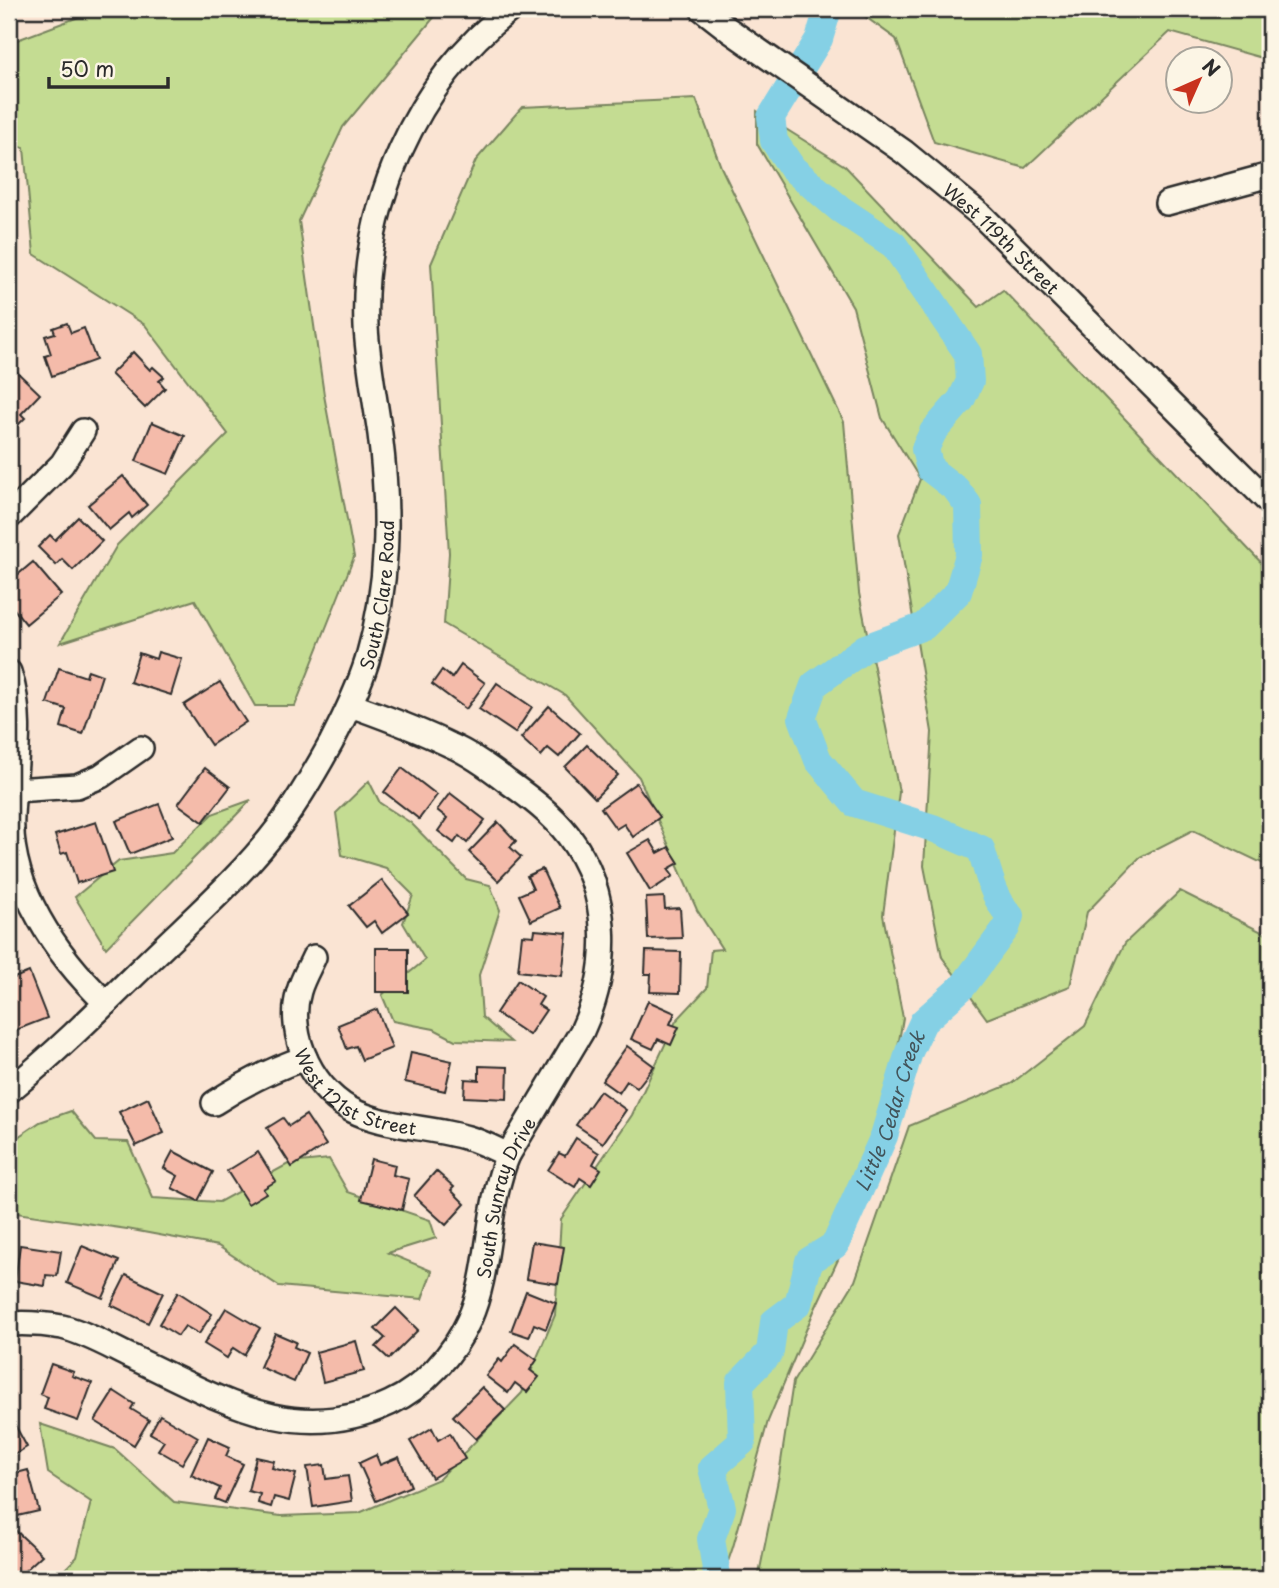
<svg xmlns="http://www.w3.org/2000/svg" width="1279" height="1588" font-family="'Playpen Sans',sans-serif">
	<rect width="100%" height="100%" fill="#fae4d3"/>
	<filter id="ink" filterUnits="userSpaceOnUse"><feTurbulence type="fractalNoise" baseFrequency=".0143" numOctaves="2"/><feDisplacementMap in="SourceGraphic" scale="14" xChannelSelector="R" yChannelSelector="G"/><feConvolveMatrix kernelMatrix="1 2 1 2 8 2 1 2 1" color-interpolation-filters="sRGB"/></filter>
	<g filter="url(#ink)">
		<g fill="#c4dc92" stroke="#78845e" stroke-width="2">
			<polygon points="100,9 441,9 343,127 299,221 324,395 354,557 295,706 255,706 195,600 60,643 117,545 228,434 145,325 34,254 24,148 9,144 9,43"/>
			<polygon points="865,9 1270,9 1270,56 1262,58 1170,32 1025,168 934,142 896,39 863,15"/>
			<polygon points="696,99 721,167 844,422 859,593 899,792 883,915 903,1018 874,1183 814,1311 768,1421 733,1547 722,1579 55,1579 77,1557 91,1502 48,1473 40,1424 115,1449 174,1502 281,1516 359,1513 439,1479 522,1393 555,1315 561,1219 632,1115 676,1021 707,988 711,950 722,949 697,910 639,777 565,695 444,624 449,553 431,264 476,160 522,107"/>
			<polygon points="757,111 845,166 979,307 1003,290 1270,572 1270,867 1193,830 1140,857 1087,912 1070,986 987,1019 942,957 924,866 932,732 899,534 920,479 882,418 853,307 757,144"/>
			<polygon points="369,781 380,803 411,823 466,879 490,885 500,910 479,975 482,1017 511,1042 455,1040 434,1029 393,1021 382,995 425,960 403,923 413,895 386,868 342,855 336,813"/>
			<polygon points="251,800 106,948 75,897 119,861 172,853 212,814"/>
			<polygon points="1180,891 1270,936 1270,1579 758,1579 779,1475 793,1382 855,1281 909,1126 1011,1084 1085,1026 1125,943"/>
			<polygon points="71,1111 96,1141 128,1142 153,1198 219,1202 290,1163 329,1159 348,1192 430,1220 436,1238 388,1253 432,1271 422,1299 279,1286 218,1246 127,1229 9,1212 9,1143 40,1122"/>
		</g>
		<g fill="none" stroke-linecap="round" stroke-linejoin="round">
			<path stroke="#85d0e5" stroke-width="28" id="s1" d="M716 1579 717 1575 711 1539 722 1508 712 1468 742 1442 740 1383 770 1352 774 1322 798 1304 809 1261 835 1245 884 1136 909 1052 923 1022 963 986 1006 928 1010 916C993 898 988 872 981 849L933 828 854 803 818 760 802 718 814 685 865 648 924 626 958 592 969 555 968 505 956 489 930 469 925 449 933 432 961 400 970 381 968 354 894 245 840 209 793 169 774 141 771 117 819 39 828 9"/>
		</g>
		<g fill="#f4bbaa" stroke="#2b2b2b" stroke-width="2">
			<polygon points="67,323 71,333 84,328 96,360 52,376 45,356 51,354 45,336 55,333 53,328"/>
			<polygon points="133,352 150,370 153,367 164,377 159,381 165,388 145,408 111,374"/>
			<polygon points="16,371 40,394 21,414 25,418 14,429 9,424 9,379"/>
			<polygon points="152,422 185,436 168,474 136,461"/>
			<polygon points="123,476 147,505 132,518 129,513 109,530 88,505"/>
			<polygon points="78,517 102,541 73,570 62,559 56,565 38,547 50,535 55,540"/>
			<polygon points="33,562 61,595 26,624 9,603 9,582"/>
			<polygon points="158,652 182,659 171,695 130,682 139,653 156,659"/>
			<polygon points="461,665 485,683 466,709 432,684 442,670 452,678"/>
			<polygon points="59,668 86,677 88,670 102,675 83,734 61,727 66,709 47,703"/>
			<polygon points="220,682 246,722 211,745 184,705"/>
			<polygon points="497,683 532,707 515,733 479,709"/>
			<polygon points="549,706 580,733 559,757 548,748 541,756 521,738"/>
			<polygon points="587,745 618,775 595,798 565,767"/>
			<polygon points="205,768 230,787 203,822 178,804"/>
			<polygon points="402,768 437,795 419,819 384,792"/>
			<polygon points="636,783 660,817 633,837 624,824 616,829 601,808"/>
			<polygon points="450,793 485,820 467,843 459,836 454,843 438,831 447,818 437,810"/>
			<polygon points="159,804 172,837 130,854 116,821"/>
			<polygon points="96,822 113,872 77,883 67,852 61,854 55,835"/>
			<polygon points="498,822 516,841 510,847 521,857 498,881 469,852"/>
			<polygon points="650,840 658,853 669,847 679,863 668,869 673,876 650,891 627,853"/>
			<polygon points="542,869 560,908 531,921 519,895 533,889 527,876"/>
			<polygon points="382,880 408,913 382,933 374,921 366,927 349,906"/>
			<polygon points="664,897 665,909 680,908 682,938 648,939 646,898"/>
			<polygon points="535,930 567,933 562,976 518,971 522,935 534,936"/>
			<rect x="376" y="948" width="32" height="44"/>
			<polygon points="646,951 681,952 680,993 650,992 651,974 645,974"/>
			<polygon points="29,972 47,1018 16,1030 9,1012 9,980"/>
			<polygon points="518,980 543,997 538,1005 546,1010 529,1035 496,1013"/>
			<polygon points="648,1001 675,1013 670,1024 679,1027 671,1045 658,1039 653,1049 631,1039"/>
			<polygon points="377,1009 392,1048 362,1060 356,1046 347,1049 338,1025"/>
			<polygon points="627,1046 654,1066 637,1088 627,1081 619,1093 602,1081"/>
			<polygon points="411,1052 452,1061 445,1091 405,1082"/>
			<polygon points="479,1066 508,1067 507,1099 464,1097 465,1079 479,1080"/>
			<polygon points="600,1091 626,1110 603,1143 576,1125"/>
			<polygon points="148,1098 164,1133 136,1146 119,1112"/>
			<polygon points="306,1115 326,1145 292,1167 267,1128 283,1118 289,1126"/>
			<polygon points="576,1138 599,1153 593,1164 601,1169 591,1185 580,1178 575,1187 548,1170 559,1153 565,1156"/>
			<polygon points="173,1151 213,1172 198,1201 172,1188 178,1176 164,1168"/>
			<polygon points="258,1152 276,1181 263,1189 266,1193 248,1204 227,1171"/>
			<polygon points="371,1159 395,1165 393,1175 409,1179 402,1210 361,1200"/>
			<polygon points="436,1171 454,1187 451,1190 465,1204 446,1225 414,1196"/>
			<polygon points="532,1242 564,1247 558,1284 526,1279"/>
			<polygon points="20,1245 61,1251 57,1276 46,1275 45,1286 15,1281"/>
			<polygon points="82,1246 119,1261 103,1298 67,1283"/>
			<polygon points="126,1275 163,1293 148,1323 111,1305"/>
			<polygon points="526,1291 556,1303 546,1329 534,1324 529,1337 511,1331"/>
			<polygon points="178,1292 212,1314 199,1334 185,1326 178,1336 159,1324"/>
			<polygon points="226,1308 260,1328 244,1355 233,1348 227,1358 204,1344"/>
			<polygon points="396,1308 418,1330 389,1359 376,1347 385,1338 375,1329"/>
			<polygon points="275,1333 296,1342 294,1347 307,1353 294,1382 260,1367"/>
			<polygon points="356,1341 364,1371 323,1382 316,1352"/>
			<polygon points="515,1344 537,1360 530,1370 539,1377 527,1392 515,1383 508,1393 486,1376 499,1359 502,1362"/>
			<polygon points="51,1364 74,1372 72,1376 92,1383 78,1421 44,1409 48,1397 40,1394"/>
			<polygon points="482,1387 505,1410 476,1439 453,1416"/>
			<polygon points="114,1391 134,1404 131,1409 149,1420 134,1445 95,1421"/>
			<polygon points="9,1414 27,1447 9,1458"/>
			<polygon points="160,1415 198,1437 182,1464 158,1450 164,1441 150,1433"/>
			<polygon points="432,1428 438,1440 450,1433 465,1459 432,1478 410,1441"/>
			<polygon points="208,1437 230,1447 226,1456 243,1464 225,1503 215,1499 220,1488 191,1475"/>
			<polygon points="376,1455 380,1465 399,1457 411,1486 376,1501 359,1463"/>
			<polygon points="256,1457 274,1461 272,1468 296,1474 289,1501 274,1497 271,1507 258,1503 260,1494 248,1491"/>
			<polygon points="324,1465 326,1479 348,1476 352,1501 313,1507 307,1467"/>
			<polygon points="28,1470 39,1511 9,1518 9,1475"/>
			<polygon points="13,1528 42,1555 16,1579 9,1579 9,1533"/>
		</g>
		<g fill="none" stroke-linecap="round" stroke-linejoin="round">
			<defs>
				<g id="minor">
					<path id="s2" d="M702 9 729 30 904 152 982 216 1270 503"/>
					<polyline points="1167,203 1270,175"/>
					<polyline points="9,517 62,464 83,431"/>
					<path d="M9 672C25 719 14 768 12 816 8 887 57 956 106 1003"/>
					<polyline points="14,790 77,786 101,776 141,748"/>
					<path id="s3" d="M314 957C309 968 302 980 299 991 285 1036 315 1095 358 1113 393 1128 432 1127 468 1138 482 1142 495 1149 508 1155"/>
					<path id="s4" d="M9 1091C58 1051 103 1006 149 961 194 917 243 875 281 824 300 798 316 770 331 743 345 716 358 690 367 661 389 585 390 513 380 434 375 399 368 363 366 327 361 207 415 82 511 9"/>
					<path d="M214 1103C243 1084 272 1069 305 1058"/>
					<path id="s5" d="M9 1324C26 1323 44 1324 62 1327 83 1332 105 1344 125 1354 215 1395 291 1449 390 1403 424 1387 454 1354 469 1320 492 1269 485 1209 508 1155L582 1031C611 968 612 893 568 835 552 814 529 797 508 782 490 768 471 754 450 745 418 729 384 717 351 705"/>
				</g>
			</defs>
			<use href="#minor" stroke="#2b2b2b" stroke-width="28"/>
			<use href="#minor" stroke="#fcf5e5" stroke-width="23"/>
		</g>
	</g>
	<g text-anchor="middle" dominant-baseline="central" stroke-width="5" stroke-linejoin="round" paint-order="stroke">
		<g font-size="18" fill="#2b2b2b" stroke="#fcf5e5">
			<text stroke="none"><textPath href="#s2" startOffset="378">West 119th Street</textPath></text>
			<text stroke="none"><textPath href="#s4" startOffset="634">South Clare Road</textPath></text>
			<text stroke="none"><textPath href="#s3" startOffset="170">West 121st Street</textPath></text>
			<text stroke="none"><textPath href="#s5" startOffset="648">South Sunray Drive</textPath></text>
		</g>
		<g font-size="19" font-style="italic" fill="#42545a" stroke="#fcf5e5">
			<text stroke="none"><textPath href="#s1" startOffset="537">Little Cedar Creek</textPath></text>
		</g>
	</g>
	<rect width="1279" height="1588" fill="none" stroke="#fcf5e5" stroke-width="35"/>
	<rect x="18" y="18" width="1244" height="1553" fill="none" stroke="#2b2b2b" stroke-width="2.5" filter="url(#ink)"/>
	<g transform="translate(1199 80) rotate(45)"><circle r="33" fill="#fcf5e5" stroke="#a8a49b" stroke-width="2"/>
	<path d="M0-5L12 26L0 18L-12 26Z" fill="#c8321e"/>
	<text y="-10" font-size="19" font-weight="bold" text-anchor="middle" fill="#2b2b2b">N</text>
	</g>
	<path d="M49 77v10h119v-10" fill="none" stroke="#2b2b2b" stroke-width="3.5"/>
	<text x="60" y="77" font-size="21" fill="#2b2b2b" stroke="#fcf5e5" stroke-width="5" paint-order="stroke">50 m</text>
</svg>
